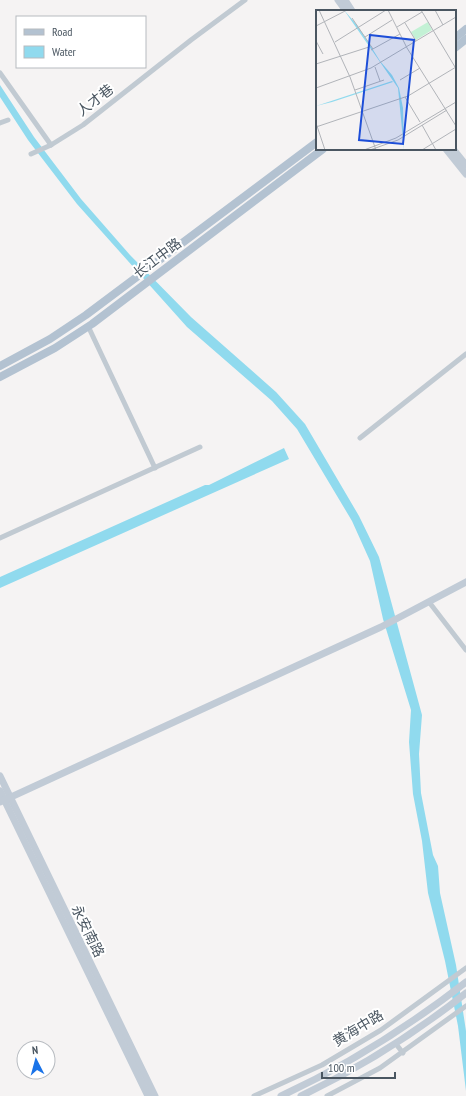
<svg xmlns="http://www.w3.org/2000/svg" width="466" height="1096" font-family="'PT Sans Narrow','Noto Sans SC',sans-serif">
	<rect width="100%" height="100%" fill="#f5f3f3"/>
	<g fill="#90daee">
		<polygon points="0,85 34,137 81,199 130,255 191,317 276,392 305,424 359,516 379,557 422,715 419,754 421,793 433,855 438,866 440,893 456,965 466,1031 466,1091 458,1026 445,961 428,893 422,841 413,794 409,742 411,710 383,619 370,561 352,521 297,429 272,401 187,327 77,204 28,140 0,97"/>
		<polygon points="284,448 289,459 0,588 0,577 205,485 209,485"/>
	</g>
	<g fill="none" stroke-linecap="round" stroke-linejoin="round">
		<g stroke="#c1cad2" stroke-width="5">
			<polyline points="0,73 51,145"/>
			<polyline points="0,123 8,120"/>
			<polyline points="31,154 51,145 83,125 191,40 245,0"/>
			<polyline points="88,326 155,468"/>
			<polyline points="360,438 466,354"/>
			<polyline points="0,538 200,447"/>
			<polyline points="429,602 466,650"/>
			<polyline points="396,1044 403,1053"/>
			<polyline points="254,1096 322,1065 381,1030 466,968"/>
			<polyline points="327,1096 380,1068 466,1006"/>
		</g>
		<g stroke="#c1cbd6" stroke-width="7">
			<polyline points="338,0 346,11"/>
			<polyline points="345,0 352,11"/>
			<polyline points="446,149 466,174"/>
			<polyline points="453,149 466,165"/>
			<polyline points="0,776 155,1096"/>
			<polyline points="0,791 148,1096"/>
			<polyline points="0,802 381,627 466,582"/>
			<path d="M281 1096C348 1065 408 1027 466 982"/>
			<path d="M301 1096C362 1067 413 1035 466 993"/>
		</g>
		<g stroke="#b3c2d1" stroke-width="8">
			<polyline points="455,38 466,29"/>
			<polyline points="455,48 466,39"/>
			<polyline points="0,366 50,339 86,315 317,142"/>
			<polyline points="0,377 55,348 92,324 323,149"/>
		</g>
	</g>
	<g text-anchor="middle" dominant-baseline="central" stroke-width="4" stroke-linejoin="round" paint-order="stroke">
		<g font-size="14" fill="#4a5661" stroke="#fff">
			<text transform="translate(95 100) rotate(-38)">人才巷</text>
			<text transform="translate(157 258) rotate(-37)">长江中路</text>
			<text transform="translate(88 931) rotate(64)">永安南路</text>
			<text transform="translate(358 1028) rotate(-31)">黄海中路</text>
		</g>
	</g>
	<g transform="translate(316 10)">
		<rect width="140" height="140" fill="#f5f3f3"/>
		<path d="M112 12 116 20 100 30 95 22Z" fill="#c3f1d5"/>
		<path d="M28 0 41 15 51 30 64 51 76 65 83 78 87 98 88 140 82 78ZM76 71 77 72 16 92 32 140 16 92 0 96Z" fill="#90daee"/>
		<path fill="none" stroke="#b1b4b9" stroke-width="1" d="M3 0 34 67 60 140M72 0 91 38 140 116M105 0 139 57M119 0 127 15M36 8 57 39M89 13 100 31M0 16 31 0M81 17 106 2M49 27 76 10M0 31 7 44M19 32 70 0M55 40 84 24M0 54 53 37M59 57 64 71M84 70 104 58M0 78 55 58 140 7M39 80 68 70M89 87 104 112M0 113 9 140M106 115 120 140M0 117 92 86 140 57M48 140 80 128 140 92M54 140 82 130 131 100M106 140 140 119"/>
		<path fill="#1d4ed8" fill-opacity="0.15" stroke="#1d4ed8" stroke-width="2" d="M54 25 98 30 87 134 43 130Z"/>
		<rect width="140" height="140" fill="none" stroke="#4a5661" stroke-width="2"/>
	</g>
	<rect x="16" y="16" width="130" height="52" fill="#ffffff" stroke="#b7bbc0"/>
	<rect x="24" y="29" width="20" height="6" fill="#b3c2d1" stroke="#b7bbc0"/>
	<text x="52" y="36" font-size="12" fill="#4a5661">Road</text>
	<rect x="24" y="46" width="20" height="12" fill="#90daee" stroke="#b7bbc0"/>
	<text x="52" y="56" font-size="12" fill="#4a5661">Water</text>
	<g transform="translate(36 1060) rotate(354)"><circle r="19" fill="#ffffff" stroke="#b7bbc0"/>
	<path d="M0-3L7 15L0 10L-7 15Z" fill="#1a73e8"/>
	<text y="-6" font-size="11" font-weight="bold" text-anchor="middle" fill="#4a5661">N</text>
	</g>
	<path d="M322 1072v6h73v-6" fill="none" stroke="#4a5661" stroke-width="2"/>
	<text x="328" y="1072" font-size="12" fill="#4a5661" stroke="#ffffff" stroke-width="3" paint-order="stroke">100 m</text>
</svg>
